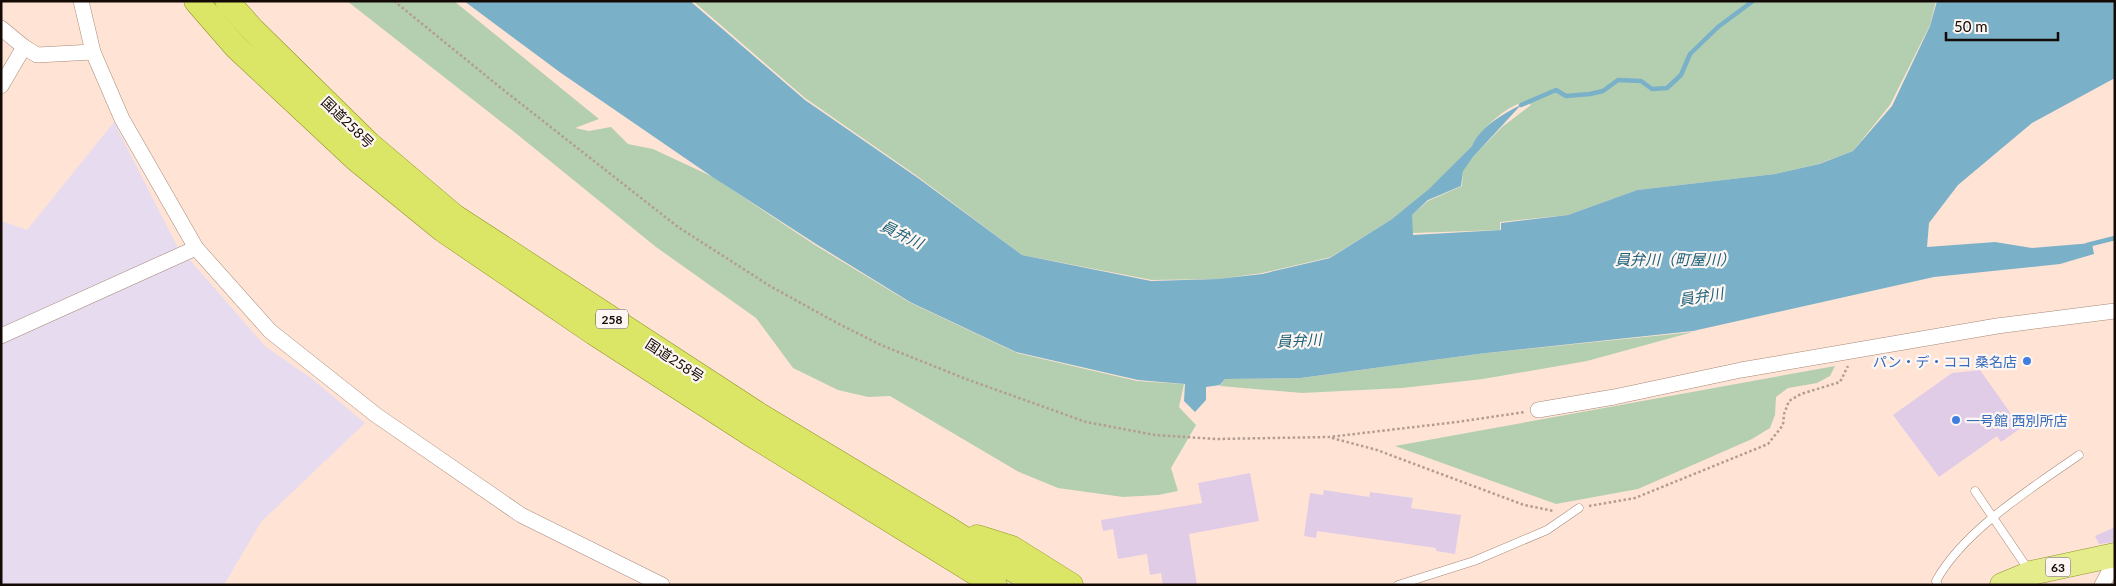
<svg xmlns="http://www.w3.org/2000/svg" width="2116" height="586" font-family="Lato,'Noto Sans JP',sans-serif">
	<rect width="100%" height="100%" fill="#ffe4d5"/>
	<polygon fill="#e7dbef" points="114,122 176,244 266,347 311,378 365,423 261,522 224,585 1,585 1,221 27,230"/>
	<g fill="#b4cfaf">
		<polygon points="347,1 454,1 599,119 575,128 589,131 611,127 628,144 653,149 713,177 815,245 909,302 1017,353 1137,381 1184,384 1179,407 1196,425 1171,468 1178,491 1158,495 1123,497 1058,488 1019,472 890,396 868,397 838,390 793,368 756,318 656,247 513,131"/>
		<path d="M693 1H1936L1930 25 1890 105 1853 151 1818 164 1775 174 1637 190 1568 215 1500 222V230L1412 233V215L1428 201 1462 186 1463 170 1473 157 1502 127 1531 105C1530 104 1524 103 1523 103 1508 104 1477 133 1472 146L1430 189 1392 219 1331 257 1262 273 1220 279 1152 280 1022 255 917 176 805 98Z"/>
		<polygon points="1693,332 1587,361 1483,379 1402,388 1302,393 1220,386 1225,379 1302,378 1478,354"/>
		<polygon points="1835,366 1830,376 1817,383 1788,388 1776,397 1775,415 1770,428 1752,439 1638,489 1556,504 1395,446"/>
	</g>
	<path fill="#7ab1c9" d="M464 1H690L805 100 918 178 1022 255 1151 281 1218 279 1262 274 1330 258 1392 219 1429 189 1472 146C1479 128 1504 113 1521 105L1473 157 1463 171 1461 186 1428 200 1412 215 1413 235 1501 230V223L1568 215 1637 190 1775 174 1819 164 1853 151 1892 106 1930 26 1937 1H2115V78L2032 123 1958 185 1929 223 1927 247 1995 242 2032 248 2092 243 2094 254 2060 264 1934 277 1693 331 1478 354 1301 378 1225 379 1220 385 1206 387V400L1195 412 1184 401 1185 384 1138 380 1016 352 910 302 816 244 714 178 561 73Z"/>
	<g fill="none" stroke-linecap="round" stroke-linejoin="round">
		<g stroke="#7ab1c9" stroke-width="4.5">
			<polyline points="1521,105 1556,90 1566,96 1590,94 1603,91 1618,80 1641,81 1652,89 1667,88 1681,75 1690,54 1718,27 1753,1"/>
			<polyline points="2087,245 2115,238"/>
		</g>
	</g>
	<g fill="#e1cce8">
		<polygon points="1980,370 2021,428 2001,442 1997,436 1939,477 1893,415 1952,373"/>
		<polygon points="1250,473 1259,521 1189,534 1197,585 1163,585 1161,573 1150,575 1147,554 1118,559 1113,529 1103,531 1101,520 1202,503 1198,483"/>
		<polygon points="1324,490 1369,497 1370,492 1413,498 1411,508 1461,515 1455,554 1436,551 1436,548 1317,531 1316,538 1304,536 1310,493 1323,495"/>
		<polygon points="2115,527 2115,542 2099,544 2095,536"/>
	</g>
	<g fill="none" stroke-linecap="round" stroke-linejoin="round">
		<defs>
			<g id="service">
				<polyline points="1975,491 2030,572"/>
				<polyline points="1398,585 1474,561 1547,530 1579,508"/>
				<path d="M1938 585 1936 581C1964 530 2032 488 2079 455"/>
			</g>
			<g id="minor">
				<polyline points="81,1 93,52 122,119 196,248 270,331 376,415 521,515 662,585"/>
				<polyline points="1,28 24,47 37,55 93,52"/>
				<polyline points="1,86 24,47"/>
				<polyline points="1,336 196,248"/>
				<polyline points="1538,410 1614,397 1741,370 1997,326 2115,311"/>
				<polyline points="2102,585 2115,561"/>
			</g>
			<polyline id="primary" points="2002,585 2031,573 2115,555"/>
			<g id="trunk">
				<polyline points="196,1 236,47 357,160 443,230 594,333 752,435 995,585"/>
				<polyline points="227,1 253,30 369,144 454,216 761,416 949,529 1037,585"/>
				<polyline points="977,537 1012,548 1071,585"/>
			</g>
		</defs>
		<use href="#service" stroke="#a68776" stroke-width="9"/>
		<use href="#minor" stroke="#a68776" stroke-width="16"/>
		<use href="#primary" stroke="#90942b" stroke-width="25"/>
		<use href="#trunk" stroke="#90942b" stroke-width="25"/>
		<g stroke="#b39d92" stroke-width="2.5" stroke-dasharray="2.5 2.5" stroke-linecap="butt">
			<polyline points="394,1 501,88 678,227 770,286 837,323 881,345 966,379 1086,422 1155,435 1216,439 1329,437 1457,422 1525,412"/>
			<polyline points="1332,438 1377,450 1524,505 1554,511"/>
			<polyline points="1589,506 1635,498 1768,444 1783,425 1784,414 1789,401 1801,394 1840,382 1848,366"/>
		</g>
		<use href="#service" stroke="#fff" stroke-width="8"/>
		<use href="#minor" stroke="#fff" stroke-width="15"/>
		<use href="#primary" stroke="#e4ec8c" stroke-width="24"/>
		<use href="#trunk" stroke="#dbe666" stroke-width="24"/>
	</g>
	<g fill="#3f7fe0" stroke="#fdf6f2" stroke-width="2">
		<circle cx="2027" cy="361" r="5"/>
		<circle cx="1956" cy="420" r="5"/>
	</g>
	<g text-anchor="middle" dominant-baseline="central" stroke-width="4.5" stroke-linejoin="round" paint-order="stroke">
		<g fill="#fdf6f2" stroke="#5a514c" stroke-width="1">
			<rect x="596" y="309.5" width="32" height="19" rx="4"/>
			<rect x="2045.5" y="557.5" width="25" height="19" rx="4"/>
		</g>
		<g font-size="12" font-weight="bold" fill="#140a05">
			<text x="612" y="319">258</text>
			<text x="2058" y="567">63</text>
		</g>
		<g font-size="14" fill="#140a05" stroke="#fdf6f2">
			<text transform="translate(348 122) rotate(44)">国道258号</text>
			<text transform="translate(675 360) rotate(33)">国道258号</text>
		</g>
		<g font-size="14" fill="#366cbe" stroke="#fdf6f2" text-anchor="end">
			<text x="2017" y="361">パン・デ・ココ 桑名店</text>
			<text x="1966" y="420" text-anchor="start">一号館 西別所店</text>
		</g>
		<g font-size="15" font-style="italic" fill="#1b6079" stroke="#fdf6f2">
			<text transform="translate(902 234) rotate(26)">員弁川</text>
			<text x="1675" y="259">員弁川（町屋川）</text>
			<text transform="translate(1701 296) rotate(-9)">員弁川</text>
			<text transform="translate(1299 340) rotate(-3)">員弁川</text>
		</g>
	</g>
	<rect width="2116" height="586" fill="none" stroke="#140a05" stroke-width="5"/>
	<path d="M1946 32v8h112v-8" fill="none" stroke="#140a05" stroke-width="2.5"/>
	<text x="1954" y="32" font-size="15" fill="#140a05" stroke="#fdf6f2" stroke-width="4" paint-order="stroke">50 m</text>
</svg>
